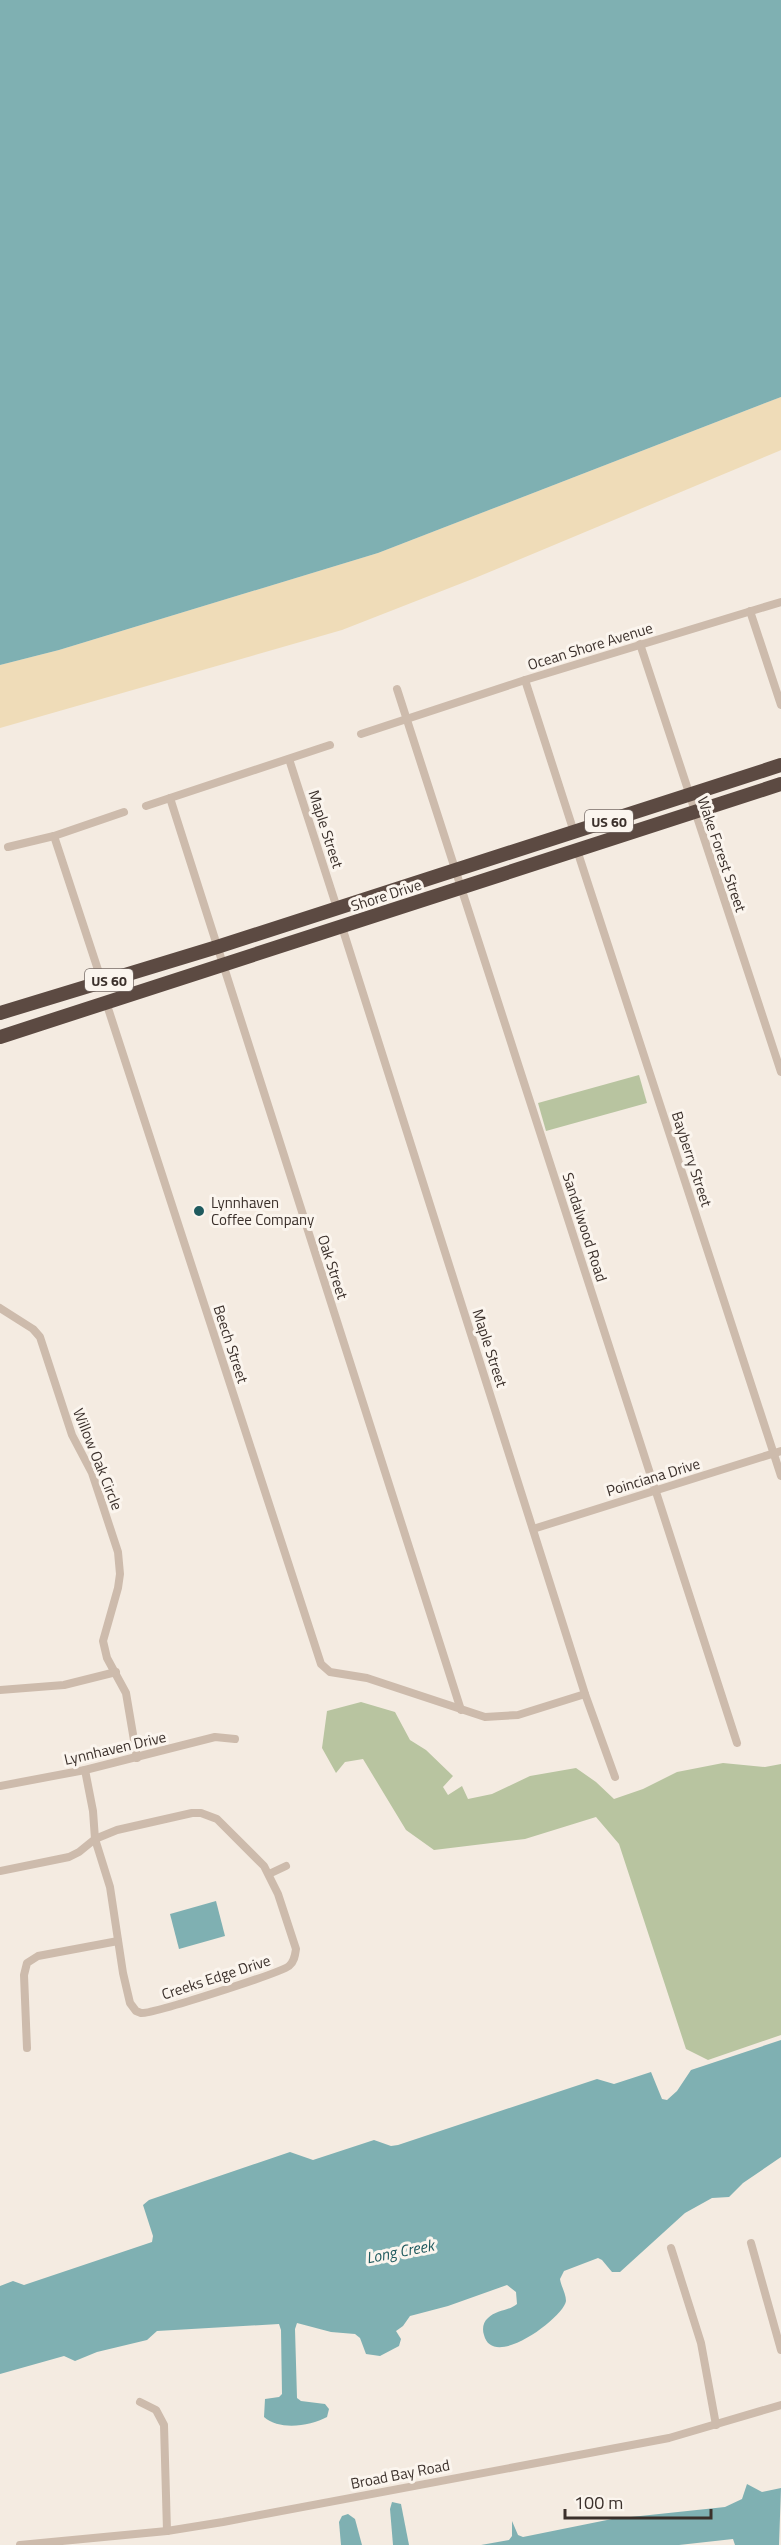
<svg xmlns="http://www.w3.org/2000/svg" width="781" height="2545" font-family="'Titillium Web',sans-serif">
	<rect width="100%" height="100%" fill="#f4ebe1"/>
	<g fill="#b8c4a0">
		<polygon points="639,1075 647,1103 546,1131 538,1103"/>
		<polygon points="361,1702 395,1712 410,1740 426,1750 453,1776 443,1787 448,1795 462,1786 468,1799 492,1794 530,1776 576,1768 596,1782 614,1799 643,1789 677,1772 723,1763 765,1767 781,1764 781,2035 708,2060 686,2049 619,1844 596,1817 525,1839 434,1850 406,1830 363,1759 345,1762 336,1773 322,1748 327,1711"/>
	</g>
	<polygon fill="#efdcb8" points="781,397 781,450 779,451 475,578 342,630 0,728 0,665 59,650 378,553"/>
	<g fill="#7fb0b2">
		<polygon points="0,0 781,0 781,397 378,553 59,650 0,665"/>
		<polygon points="216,1901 225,1936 179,1949 170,1914"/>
		<path d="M781 2040V2157L743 2183 729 2197 712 2198 685 2213 620 2272H612L602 2260 598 2258 564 2271 560 2279C561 2286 566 2294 566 2301 564 2317 493 2371 484 2335 482 2329 483 2322 488 2318 496 2310 509 2311 517 2304L516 2292 507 2285 448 2306 410 2316 403 2326 396 2331 401 2339 399 2346 380 2356 366 2354 360 2338 355 2334 331 2332 297 2323 295 2329 297 2398 301 2401 325 2404 329 2409 327 2417C310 2426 280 2431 264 2417L265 2399 279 2397 282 2394 281 2330 279 2324 157 2331 147 2340 97 2352 75 2361 64 2356 0 2374V2286L13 2281 24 2285 152 2242 153 2236 143 2205 149 2200 290 2152 313 2160 374 2140 391 2146 398 2145 597 2079 614 2084 651 2072 662 2099 667 2100 677 2091 691 2070Z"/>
		<polygon points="747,2484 762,2492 781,2488 779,2545 735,2545 733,2539 679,2545 481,2545 509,2540 512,2536 512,2521 518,2535 523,2537 612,2519 725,2507 742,2499"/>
		<polygon points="392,2502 401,2504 409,2545 393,2545 390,2509"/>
		<polygon points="348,2514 355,2519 362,2545 341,2545 339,2522 342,2516"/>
	</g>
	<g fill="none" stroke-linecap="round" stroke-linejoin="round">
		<g stroke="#cdbbac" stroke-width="8">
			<polyline points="750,611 781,705"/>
			<polyline points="640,644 781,1072"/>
			<polyline points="525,680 574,832"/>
			<polyline points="397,689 737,1743"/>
			<polyline points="361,734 525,680 781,602"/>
			<polyline points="289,759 337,908"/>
			<polyline points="170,798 461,1710"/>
			<polyline points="146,806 330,745"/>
			<polyline points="54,836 102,982"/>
			<polyline points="8,847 54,836 124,812"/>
			<polyline points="577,850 781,1476"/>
			<polyline points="342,927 585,1694 615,1777"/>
			<polyline points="106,1002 321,1664 330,1672 367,1678 485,1717 518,1715 585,1694"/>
			<polyline points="0,1308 33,1329 40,1337 72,1435 92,1473 118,1552 120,1574 118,1588 103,1641 107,1658 126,1693 137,1758"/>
			<polyline points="533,1529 781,1451"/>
			<polyline points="0,1690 64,1685 116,1672"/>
			<polyline points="0,1786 85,1770 215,1737 235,1739"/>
			<path d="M192 1813H201L217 1819 264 1866 278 1894 296 1949C295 1956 294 1962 289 1966 280 1973 153 2014 141 2013L136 2011 130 2003 123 1973 110 1887 95 1839 117 1830Z"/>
			<polyline points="0,1871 69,1857 79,1852 95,1839 93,1811 85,1770"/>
			<polyline points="269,1874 286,1866"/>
			<polyline points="27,2048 24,1975 27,1963 38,1956 118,1941"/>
			<polyline points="751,2243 781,2350"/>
			<polyline points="671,2248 701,2343 716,2425"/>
			<polyline points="140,2402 156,2410 164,2425 167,2531"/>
			<polyline points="20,2545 167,2531 223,2522 669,2438 781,2405"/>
		</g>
		<g stroke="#5c4a42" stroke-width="14">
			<polyline points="0,1013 217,947 781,765"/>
			<polyline points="0,1037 781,784"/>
		</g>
	</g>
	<circle fill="#1f5a5e" stroke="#fbf5ee" stroke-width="2" cx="199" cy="1211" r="6"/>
	<g text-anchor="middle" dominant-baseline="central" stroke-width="6" stroke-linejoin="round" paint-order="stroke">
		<g fill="#fbf5ee" stroke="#756b66" stroke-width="1.5">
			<rect x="585" y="810" width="48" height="22" rx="4.5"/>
			<rect x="85" y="969" width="48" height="22" rx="4.5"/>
		</g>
		<g font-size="14" font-weight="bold" fill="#3b302b">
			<text x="609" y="821">US 60</text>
			<text x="109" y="980">US 60</text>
		</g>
		<g font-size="15" fill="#3b302b" stroke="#fbf5ee">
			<text transform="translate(590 646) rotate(-17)">Ocean Shore Avenue</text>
			<text transform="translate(326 829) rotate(72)">Maple Street</text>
			<text transform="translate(722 854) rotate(71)">Wake Forest Street</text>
			<text transform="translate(386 895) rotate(-18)">Shore Drive</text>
			<text transform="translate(692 1159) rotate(72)">Bayberry Street</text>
			<text transform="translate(585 1227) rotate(72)">Sandalwood Road</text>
			<text transform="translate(333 1267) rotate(72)">Oak Street</text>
			<text transform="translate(231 1344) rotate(72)">Beech Street</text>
			<text transform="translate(490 1348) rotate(72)">Maple Street</text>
			<text transform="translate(98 1459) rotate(68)">Willow Oak Circle</text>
			<text transform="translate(653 1477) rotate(-17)">Poinciana Drive</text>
			<text transform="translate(115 1748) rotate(-13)">Lynnhaven Drive</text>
			<text transform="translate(216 1977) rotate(-18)">Creeks Edge Drive</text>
			<text transform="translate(400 2474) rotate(-11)">Broad Bay Road</text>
		</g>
		<g font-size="15" fill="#3b302b" stroke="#fbf5ee" text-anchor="start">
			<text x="211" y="1202">Lynnhaven<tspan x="211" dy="17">Coffee Company</tspan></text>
		</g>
		<g font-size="16" font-style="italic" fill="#1f5a5e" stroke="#fbf5ee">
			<text transform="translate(400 2251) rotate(-11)">Long Creek</text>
		</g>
	</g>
	<path d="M565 2509v9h146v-9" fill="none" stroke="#3b302b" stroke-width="3"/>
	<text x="574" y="2509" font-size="18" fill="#3b302b" stroke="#fbf5ee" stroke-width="4.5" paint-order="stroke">100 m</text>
</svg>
